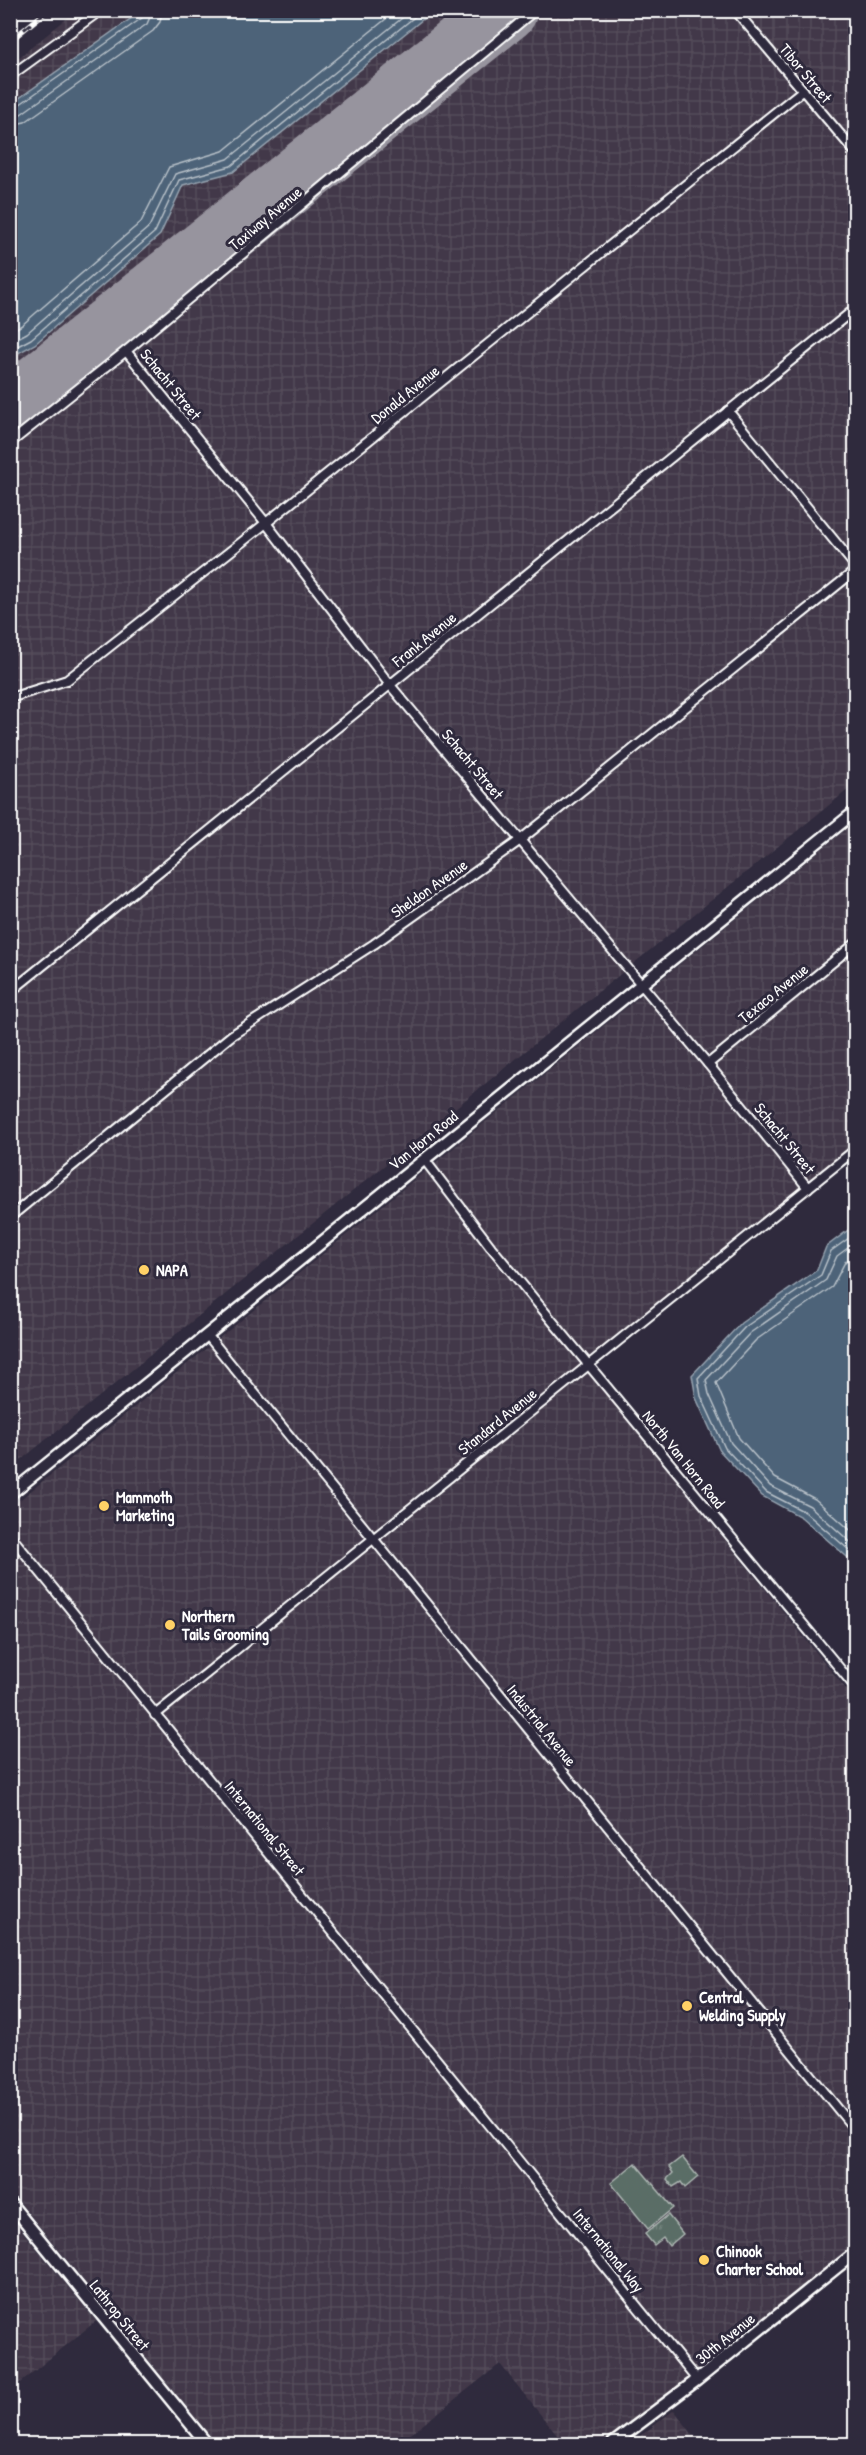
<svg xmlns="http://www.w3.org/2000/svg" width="866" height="2455" font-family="'Patrick Hand',sans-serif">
	<defs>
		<pattern id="industrial-grid" width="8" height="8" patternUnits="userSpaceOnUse" patternTransform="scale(1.5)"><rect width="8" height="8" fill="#423848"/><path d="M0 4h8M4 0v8" fill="none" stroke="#554c5a"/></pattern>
		<pattern id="park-tufts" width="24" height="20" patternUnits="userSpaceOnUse" patternTransform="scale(1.5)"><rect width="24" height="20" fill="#5a6d66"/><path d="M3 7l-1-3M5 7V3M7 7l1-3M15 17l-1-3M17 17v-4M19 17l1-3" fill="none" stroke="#73837d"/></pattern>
	</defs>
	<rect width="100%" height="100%" fill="#2f2a3d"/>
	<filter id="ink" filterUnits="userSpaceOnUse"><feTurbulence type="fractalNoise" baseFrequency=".0167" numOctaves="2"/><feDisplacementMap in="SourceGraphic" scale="12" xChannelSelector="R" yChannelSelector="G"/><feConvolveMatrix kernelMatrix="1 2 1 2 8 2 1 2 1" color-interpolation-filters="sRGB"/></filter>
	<g filter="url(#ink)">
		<g fill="url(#industrial-grid)">
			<polygon points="76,11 855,11 855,784 11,1468 11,64"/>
			<polygon points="855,822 855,1143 582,1364 855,1700 855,2248 726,2352 605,2444 564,2444 500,2364 398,2444 217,2444 11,2191 11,1507"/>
			<polygon points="11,2218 96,2321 11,2390 10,2390"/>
			<polygon points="674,2410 700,2444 630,2444"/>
		</g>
		<g fill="#5a6d66" stroke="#acb6b2" stroke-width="1.5">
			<polygon points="682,2157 698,2177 685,2188 681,2182 673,2187 667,2179 673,2173 669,2167"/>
			<polygon points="635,2163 673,2208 648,2229 611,2183"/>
		</g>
		<polygon fill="url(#park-tufts)" stroke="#acb6b2" stroke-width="1.5" points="668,2215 683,2234 669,2246 663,2238 654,2245 645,2234"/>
		<g fill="#4e6479" stroke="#95a2af" stroke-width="1.5">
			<polygon points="143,10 433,11 233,172 183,185 160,235 35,344 11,357 11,104"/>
			<polygon points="855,1225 856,1562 853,1562 801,1517 762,1496 720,1451 696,1398 692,1375 741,1323 817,1270 826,1247"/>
		</g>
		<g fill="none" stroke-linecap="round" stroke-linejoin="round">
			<g stroke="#b8c1c9" stroke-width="1.5">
				<polyline points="10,109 16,107 142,18 145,10"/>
				<polyline points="10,116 21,114 147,24 153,10"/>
				<polyline points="10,125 25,122 153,31 160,22 162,10"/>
				<polyline points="10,332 22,325 141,222 169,167 223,151 397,10"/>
				<polyline points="10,342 27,333 149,227 175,174 228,159 412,10"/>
				<polyline points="10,350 31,339 155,232 179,180 231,166 423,10"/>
				<polyline points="856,1233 831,1251 821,1275 745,1327 698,1378 701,1396 725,1448 766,1492 805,1512 856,1556"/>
				<polyline points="856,1242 837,1256 826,1280 750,1333 706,1380 709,1394 731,1443 770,1486 810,1506 856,1547"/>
				<polyline points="856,1253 845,1262 832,1287 756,1340 716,1383 739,1438 775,1478 815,1499 856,1535"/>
			</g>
			<polyline stroke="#97949e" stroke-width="63" points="10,408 506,10"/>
			<defs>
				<g id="street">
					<polyline points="735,10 856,153"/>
					<polyline points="10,76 101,10"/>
					<polyline points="126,351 266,523 390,685 708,1064 808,1188"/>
					<polyline points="728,411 856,567"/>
					<polyline points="10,443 126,351 535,10"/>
					<polyline points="10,698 67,680 266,523 803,90"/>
					<polyline points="10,992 856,308"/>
					<polyline points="708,1064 856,943"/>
					<polyline points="424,1159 491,1247 856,1688"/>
					<polyline points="10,1217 232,1035 374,944 519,841 856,570"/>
					<polyline points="208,1336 856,2131"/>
					<polyline points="10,1535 697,2380"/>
					<polyline points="155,1715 856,1149"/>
				</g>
				<g id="secondary">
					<polyline points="10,1494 856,811"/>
					<polyline points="10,2203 207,2444"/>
					<polyline points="612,2444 697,2380 856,2252"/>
				</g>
			</defs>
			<use href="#street" stroke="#fff" stroke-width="12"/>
			<use href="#secondary" stroke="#fff" stroke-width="15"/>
			<use href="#street" stroke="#2f2a3d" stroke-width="8"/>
			<use href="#secondary" stroke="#2f2a3d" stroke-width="10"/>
			<defs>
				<polyline id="rail" points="10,41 48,10"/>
			</defs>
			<use href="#rail" stroke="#fff" stroke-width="5"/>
			<use href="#rail" stroke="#2f2a3d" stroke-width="3" stroke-dasharray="9" stroke-linecap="butt"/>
		</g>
	</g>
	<g fill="#ffd166" stroke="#2f2a3d" stroke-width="2">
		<circle cx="144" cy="1270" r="6"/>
		<circle cx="104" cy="1506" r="6"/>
		<circle cx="170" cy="1625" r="6"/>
		<circle cx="687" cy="2006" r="6"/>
		<circle cx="704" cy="2260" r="6"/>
	</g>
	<g text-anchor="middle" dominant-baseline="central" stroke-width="6" stroke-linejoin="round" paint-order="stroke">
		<g font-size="16" fill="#fff" stroke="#2f2a3d">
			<text transform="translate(806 73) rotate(50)">Tibor Street</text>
			<text transform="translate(265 218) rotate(-40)">Taxiway Avenue</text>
			<text transform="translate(171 384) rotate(51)">Schacht Street</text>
			<text transform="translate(405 394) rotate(-39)">Donald Avenue</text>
			<text transform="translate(424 639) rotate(-39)">Frank Avenue</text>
			<text transform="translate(473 764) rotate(50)">Schacht Street</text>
			<text transform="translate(429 888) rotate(-35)">Sheldon Avenue</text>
			<text transform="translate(773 993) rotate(-39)">Texaco Avenue</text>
			<text transform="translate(785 1138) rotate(51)">Schacht Street</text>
			<text transform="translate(423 1140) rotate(-39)">Van Horn Road</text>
			<text transform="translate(497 1421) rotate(-39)">Standard Avenue</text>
			<text transform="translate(684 1459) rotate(51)">North Van Horn Road</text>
			<text transform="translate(542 1725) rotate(51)">Industrial Avenue</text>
			<text transform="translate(265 1828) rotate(51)">International Street</text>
			<text transform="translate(609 2250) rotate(51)">International Way</text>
			<text transform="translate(120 2315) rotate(51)">Lathrop Street</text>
			<text transform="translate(725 2338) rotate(-39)">30th Avenue</text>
		</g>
		<g font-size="16" font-weight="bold" fill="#fff" stroke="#2f2a3d" text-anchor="start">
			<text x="156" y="1270">NAPA</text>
			<text x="116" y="1497">Mammoth<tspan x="116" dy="18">Marketing</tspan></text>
			<text x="182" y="1616">Northern<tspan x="182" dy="18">Tails Grooming</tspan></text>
			<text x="699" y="1997">Central<tspan x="699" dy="18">Welding Supply</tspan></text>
			<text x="716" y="2251">Chinook<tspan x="716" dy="18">Charter School</tspan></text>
		</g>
	</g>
	<rect width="866" height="2455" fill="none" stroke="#2f2a3d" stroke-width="36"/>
	<rect x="18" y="18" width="830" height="2419" fill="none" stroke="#fff" stroke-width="2" filter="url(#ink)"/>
</svg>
